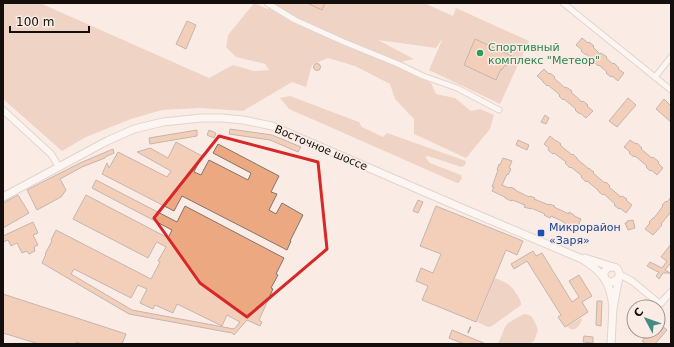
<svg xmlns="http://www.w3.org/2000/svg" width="674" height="347" font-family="'DejaVu Sans',sans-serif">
	<rect width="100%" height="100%" fill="#faece5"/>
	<g fill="#e3b69d">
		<polygon points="3,3 40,3 209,78 233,65 254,71 269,70 265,64 236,57 226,47 228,35 254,3 268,9 271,3 424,3 453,16 456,8 529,41 500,104 429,70 443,38 436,48 378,40 414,59 392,64 431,83 436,94 455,98 471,111 480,109 494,115 490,129 466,158 414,134 414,119 395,99 390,84 355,66 328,58 312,65 306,87 292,82 243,111 199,108 162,110 131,119 86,137 62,151 3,99"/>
		<polygon points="290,96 359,122 362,127 383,137 387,133 466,161 466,163 464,166 461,167 428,156 425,157 430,163 461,175 462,178 459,183 457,183 289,109 280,98"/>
		<path d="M495 278C508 283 510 284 518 296 520 300 521 301 521 305L492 326 488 327 477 322Z"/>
		<polygon points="525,314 529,315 532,317 537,327 538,330 534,341 529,344 498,344 505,327 508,323 522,315"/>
		<path d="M581 318 582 320C580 325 576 331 570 329L567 326Z"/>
	</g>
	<g fill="#eca880" stroke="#80746d" fill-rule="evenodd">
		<polygon points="307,3 325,3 322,10"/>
		<polygon points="187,21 196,25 186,49 176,44"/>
		<polygon points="582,38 588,43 589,42 594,46 593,47 600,54 601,53 607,57 606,58 613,64 614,63 619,68 618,69 624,73 618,81 612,76 611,77 606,73 607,72 599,65 598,66 594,62 595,61 586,54 586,55 581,51 582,50 576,45"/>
		<polygon points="475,39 512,56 507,66 505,65 502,70 501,69 496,80 464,65"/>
		<circle cx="317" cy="67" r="3.5"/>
		<polygon points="544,69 549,74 550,73 555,77 554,78 565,88 566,87 572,91 571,92 582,102 583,101 588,105 587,106 593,111 586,118 580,113 580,114 577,112 575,110 576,109 564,99 563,100 559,96 560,95 548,85 547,86 543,82 543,81 537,76"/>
		<polygon points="628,98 636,105 617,127 609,121"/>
		<polygon points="664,99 671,106 671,122 656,109"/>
		<polygon points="545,115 549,118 546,124 541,122"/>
		<polygon points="230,129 272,135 301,147 298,152 270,140 229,134"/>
		<polygon points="197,130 197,136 150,144 149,138"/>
		<polygon points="209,130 216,133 214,138 207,135"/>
		<polygon points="550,136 556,141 557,141 561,144 560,145 572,155 573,154 577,158 577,159 589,169 589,168 591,170 594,172 593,173 605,183 606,182 610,186 609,187 621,197 622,196 627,199 626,200 632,205 626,213 620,208 619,209 614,205 615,204 604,194 603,195 598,191 598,190 587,181 586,182 581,177 582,176 571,167 570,168 565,163 566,162 554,153 553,154 548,150 549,148 544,144"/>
		<polygon points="518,140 529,145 527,150 516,145"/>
		<polygon points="630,140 636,144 637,143 642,148 641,149 652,158 653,157 659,162 658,163 663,168 657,175 651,170 650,171 646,167 647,166 635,156 634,157 629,153 630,152 624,147"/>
		<polygon points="176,142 202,156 194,172 201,175 209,160 248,180 251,173 213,153 218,144 279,176 271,192 277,194 269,210 276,214 282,203 303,215 290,241 291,241 287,250 182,196 174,211 102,174 107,163 109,168 118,152 167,177 171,171 137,152 150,148 168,158"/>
		<polygon points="113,149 114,153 105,157 105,158 82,167 60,179 66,190 61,197 37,210 27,190 80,163"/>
		<polygon points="503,158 512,161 509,168 511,169 508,175 507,174 502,185 509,188 510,187 515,189 515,190 529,197 530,196 535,198 534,199 549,205 549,204 555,206 554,207 569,214 569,212 574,215 574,216 581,219 577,228 571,225 570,226 564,223 564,222 551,216 550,218 544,215 545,214 531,208 531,209 524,207 525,205 512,200 511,201 505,198 505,197 492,191 494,187 492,187 498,170 497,170 499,164 500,165"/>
		<path d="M96 180 177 222 185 206 284 258 276 274 278 275 271 288 273 289 259 320 262 322 260 326 247 320 234 335 232 333 129 314 42 263 46 254H45L52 241 51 240 56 230 151 279 160 262 158 261 166 247 157 242 156 243 148 258 73 219 86 195 168 238 172 230 92 188ZM74 269 131 298 138 285 147 289 140 303 153 309 155 305 173 313 177 304 222 326 227 315 240 322 234 329 132 310 71 274Z"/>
		<polygon points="18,195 29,213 3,228 3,203"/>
		<polygon points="671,197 671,212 661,224 662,225 653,235 645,229 650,223 649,222 653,218 654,218 663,206 662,205 666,201 667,202"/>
		<polygon points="418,200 423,202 418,213 413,211"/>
		<polygon points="436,206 523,241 517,255 506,250 476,322 422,300 428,286 416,281 421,268 433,273 441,254 420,246"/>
		<polygon points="633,220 635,228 628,230 625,223 627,223 627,221"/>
		<polygon points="33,222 38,233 33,235 38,245 34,247 35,251 29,254 27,251 22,253 17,243 11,246 8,240 3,242 3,236"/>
		<polygon points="671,244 671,264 670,264 665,270 670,273 663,273 659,279 656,276 659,272 656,271 647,266 650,262 662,268 667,261 661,257"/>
		<polygon points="533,251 536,256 542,253 572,302 579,297 569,281 579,275 592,296 582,302 588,312 565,327 558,317 561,315 527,261 514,269 511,264"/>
		<polygon points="3,294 126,334 122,344 82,344 76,342 76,344 39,344 3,333"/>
		<polygon points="597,301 602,301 601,326 596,325"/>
		<polygon points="658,322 667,330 655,344 646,344 642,341 650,331 658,331"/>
		<polygon points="452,330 486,344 464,344 449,338"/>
		<polygon points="584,336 593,337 593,343 583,342"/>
	</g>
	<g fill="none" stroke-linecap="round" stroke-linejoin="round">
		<defs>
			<g id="minor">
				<polyline points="267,3 295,20 344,42 398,64 423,76 457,88 499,110"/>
				<polyline points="563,3 671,90"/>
				<polyline points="655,77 671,57"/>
			</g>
			<g id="tertiary">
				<polyline points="3,110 51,154 59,167"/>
				<polyline points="619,274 632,281 660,304 671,292"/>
			</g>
			<g id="secondary">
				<path d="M3 197 107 141 134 129 163 122 201 118H222L243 120 272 126 457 206 582 259C603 272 611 283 613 308"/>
				<polyline points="585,258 613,267"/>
				<path d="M611 344 613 308 619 277C621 260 599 267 605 278 609 285 615 282 619 277"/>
			</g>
		</defs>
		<use href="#minor" stroke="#c4b7b0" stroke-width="7"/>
		<use href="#tertiary" stroke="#c4b7b0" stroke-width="8"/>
		<use href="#secondary" stroke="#c4b7b0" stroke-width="9"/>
		<use href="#minor" stroke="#fff" stroke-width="5"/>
		<use href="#tertiary" stroke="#fff" stroke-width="6"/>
		<use href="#secondary" stroke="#fff" stroke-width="7"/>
		<polyline stroke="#5a524f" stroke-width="1.5" stroke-dasharray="7 7" stroke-linecap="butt" points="468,333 473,321"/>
	</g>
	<path d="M0 0H674V347H0ZM219 136 318 162 327 249 247 317 200 283 154 218Z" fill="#faece5" fill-opacity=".55" fill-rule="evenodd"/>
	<path fill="none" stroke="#d62828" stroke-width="3" stroke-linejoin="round" d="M219 136 318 162 327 249 247 317 200 283 154 218Z"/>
	<circle fill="#2e9e5b" stroke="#faece5" stroke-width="1.5" cx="480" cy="53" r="4"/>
	<rect fill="#1a4fb4" stroke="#faece5" stroke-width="1.5" x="537" y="229" width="8" height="8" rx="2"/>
	<g text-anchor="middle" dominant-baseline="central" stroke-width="3" stroke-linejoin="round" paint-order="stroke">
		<g font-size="11" fill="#27864d" stroke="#faece5" text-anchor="start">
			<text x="488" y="47">Спортивный<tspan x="488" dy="13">комплекс "Метеор"</tspan></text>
		</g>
		<g font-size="11" fill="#140f0d" stroke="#faece5">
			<text transform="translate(321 148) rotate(23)">Восточное шоссе</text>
		</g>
		<g font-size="11" fill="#164399" stroke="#faece5" text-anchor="start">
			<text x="549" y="227">Микрорайон<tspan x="549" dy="13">«Заря»</tspan></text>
		</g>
	</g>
	<rect width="674" height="347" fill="none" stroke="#140f0d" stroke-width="8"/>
	<g transform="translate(646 319) rotate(311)"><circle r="19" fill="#faece5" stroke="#9e948f"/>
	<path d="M0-3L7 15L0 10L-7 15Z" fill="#448b85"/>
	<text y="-6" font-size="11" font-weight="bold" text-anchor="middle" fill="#140f0d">С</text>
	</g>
	<path d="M10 26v6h79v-6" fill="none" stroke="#140f0d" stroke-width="2"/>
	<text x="16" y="26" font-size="12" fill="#140f0d" stroke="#faece5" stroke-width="3" paint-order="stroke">100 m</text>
</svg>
